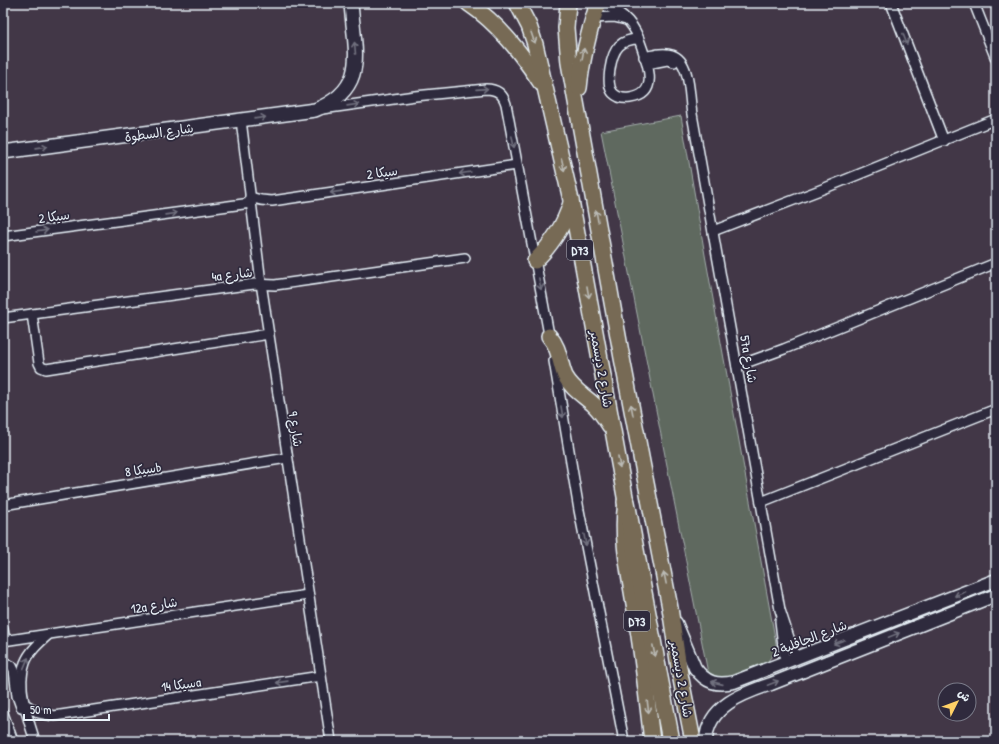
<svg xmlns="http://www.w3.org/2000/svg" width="999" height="744" font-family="'Patrick Hand','Playpen Sans Arabic',sans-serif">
	<rect width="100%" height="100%" fill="#423747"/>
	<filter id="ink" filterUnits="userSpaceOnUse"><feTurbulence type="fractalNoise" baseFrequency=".025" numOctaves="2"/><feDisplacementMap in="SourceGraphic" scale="8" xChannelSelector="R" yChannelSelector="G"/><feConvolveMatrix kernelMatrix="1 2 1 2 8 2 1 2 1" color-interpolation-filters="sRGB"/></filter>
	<g filter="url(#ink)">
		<polygon fill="#5e695e" stroke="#a3adab" points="681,116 705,255 777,649 759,673 722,683 711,678 707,668 601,131"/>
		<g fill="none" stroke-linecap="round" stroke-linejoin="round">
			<defs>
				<g id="minor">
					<path d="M599 3C618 10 631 19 639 39 645 58 663 94 630 98 624 99 618 98 613 93 605 84 611 54 619 46 624 41 631 39 639 39"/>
					<polyline points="891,3 944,141"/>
					<polyline points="974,3 996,59"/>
					<polyline points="593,18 614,17 626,20"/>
					<path d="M644 57C653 55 664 52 672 55 691 61 689 97 692 114L780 610 796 659"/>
					<polyline points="647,64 667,60 674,62"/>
					<path d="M322 109 415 96 486 89C497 89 503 94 506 104L550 340"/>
					<polyline points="241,120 261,283 331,741"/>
					<polyline points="250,197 261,200 272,201 517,165"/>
					<polyline points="713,231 820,190 996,119"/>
					<polyline points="3,236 251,203"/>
					<polyline points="32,314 39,363 41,367 46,369 269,334"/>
					<polyline points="3,318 254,284 275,285 465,258"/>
					<polyline points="554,361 579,510 624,741"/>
					<polyline points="737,366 784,349 996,263"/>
					<polyline points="761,502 996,409"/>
					<polyline points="3,505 287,458"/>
					<polyline points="780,621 785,662"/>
					<polyline points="3,629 5,641"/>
					<polyline points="3,641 308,595"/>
					<polyline points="3,663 8,664 12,666 14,670 17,696 21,707"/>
					<polyline points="25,704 39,713 54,716 321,676"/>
					<polyline points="3,713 13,741"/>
					<path d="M35 741C28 719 16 686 25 663 29 652 39 643 48 635"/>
				</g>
				<g id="tertiary">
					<path d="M676 623 695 668C706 683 717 686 734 682L996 580"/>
					<path d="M706 741C707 706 744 693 771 684L996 595"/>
				</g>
				<path id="secondary" d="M3 152 315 110C370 88 354 50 351 3"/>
				<g id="primary">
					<path d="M468 3C499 24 521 53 541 83"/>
					<path d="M517 3 529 26 535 44 571 200 626 502C620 541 631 579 636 617 643 658 647 700 652 741"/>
					<polyline points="568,3 566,28 569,63 622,358 670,608 680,674 693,741"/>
					<path d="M579 88C582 58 589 31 598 3"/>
					<path d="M535 261C552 244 564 226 571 203"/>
					<path d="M549 336C560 348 559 362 565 376 572 389 583 395 593 404 600 411 605 418 610 426"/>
				</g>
				<polyline id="motorway" points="626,502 671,741"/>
			</defs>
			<use href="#minor" stroke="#e8f1f8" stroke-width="12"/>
			<use href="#tertiary" stroke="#e8f1f8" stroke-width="15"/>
			<use href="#secondary" stroke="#e8f1f8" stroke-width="16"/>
			<use href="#primary" stroke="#e8f1f8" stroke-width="18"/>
			<use href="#motorway" stroke="#e8f1f8" stroke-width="20"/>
			<use href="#minor" stroke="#2f2a3d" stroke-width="9"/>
			<use href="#tertiary" stroke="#2f2a3d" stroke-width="12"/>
			<use href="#secondary" stroke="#2f2a3d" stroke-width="13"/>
			<use href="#primary" stroke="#776a54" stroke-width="15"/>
			<use href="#motorway" stroke="#776a54" stroke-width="17"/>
		</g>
		<defs><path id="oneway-shaft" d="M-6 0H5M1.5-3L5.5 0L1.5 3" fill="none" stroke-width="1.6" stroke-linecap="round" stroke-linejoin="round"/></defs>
		<g stroke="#bbbbb6">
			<use href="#oneway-shaft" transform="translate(533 38) rotate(71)"/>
			<use href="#oneway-shaft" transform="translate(583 54) rotate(-80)"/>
			<use href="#oneway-shaft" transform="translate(563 165) rotate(77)"/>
			<use href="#oneway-shaft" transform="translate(597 216) rotate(-100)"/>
			<use href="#oneway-shaft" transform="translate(588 292) rotate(80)"/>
			<use href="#oneway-shaft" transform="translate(632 410) rotate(-101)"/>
			<use href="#oneway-shaft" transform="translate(619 462) rotate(80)"/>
			<use href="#oneway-shaft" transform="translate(665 578) rotate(-101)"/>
			<use href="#oneway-shaft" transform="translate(654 651) rotate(79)"/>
			<use href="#oneway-shaft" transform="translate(648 707) rotate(83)"/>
		</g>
		<g stroke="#70707e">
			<use href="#oneway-shaft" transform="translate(905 39) rotate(69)"/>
			<use href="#oneway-shaft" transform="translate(355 48) rotate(-95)"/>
			<use href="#oneway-shaft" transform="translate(482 89) rotate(-4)"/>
			<use href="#oneway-shaft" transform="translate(353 105) rotate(-8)"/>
			<use href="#oneway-shaft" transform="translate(260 118) rotate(-8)"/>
			<use href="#oneway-shaft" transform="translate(513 142) rotate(79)"/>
			<use href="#oneway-shaft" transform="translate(42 147) rotate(-8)"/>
			<use href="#oneway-shaft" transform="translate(465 173) rotate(171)"/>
			<use href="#oneway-shaft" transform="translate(336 192) rotate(172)"/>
			<use href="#oneway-shaft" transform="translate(171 214) rotate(-8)"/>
			<use href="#oneway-shaft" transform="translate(42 231) rotate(-8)"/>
			<use href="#oneway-shaft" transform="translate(540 284) rotate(79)"/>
			<use href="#oneway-shaft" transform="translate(562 412) rotate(80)"/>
			<use href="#oneway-shaft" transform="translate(585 540) rotate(79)"/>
			<use href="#oneway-shaft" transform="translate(960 594) rotate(159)"/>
			<use href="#oneway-shaft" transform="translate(894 635) rotate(-22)"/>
			<use href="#oneway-shaft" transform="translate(839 642) rotate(159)"/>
			<use href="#oneway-shaft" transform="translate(26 663) rotate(-67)"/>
			<use href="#oneway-shaft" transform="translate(282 682) rotate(172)"/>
			<use href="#oneway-shaft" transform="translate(717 683) rotate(-167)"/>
			<use href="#oneway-shaft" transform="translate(773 683) rotate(-21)"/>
		</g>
	</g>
	<g text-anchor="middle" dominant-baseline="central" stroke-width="3.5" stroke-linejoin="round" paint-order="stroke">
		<g fill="#2f2a3d" stroke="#b0b5c0" stroke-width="1">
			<rect x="567" y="240" width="26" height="20" rx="3"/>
			<rect x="624" y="611" width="26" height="20" rx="3"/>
		</g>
		<g font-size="12" font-weight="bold" fill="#e8f1f8">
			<text x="580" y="250">D73</text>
			<text x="637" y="621">D73</text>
		</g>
		<g font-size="13" fill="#e8f1f8" stroke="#2f2a3d">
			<text transform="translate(159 132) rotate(-8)">شارع السطوة</text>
			<text transform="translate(382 172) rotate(-8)">سيكا 2</text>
			<text transform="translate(54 216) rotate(-8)">سيكا 2</text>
			<text transform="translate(232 274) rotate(-7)">4a شارع</text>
			<text transform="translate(749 359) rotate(80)">57a شارع</text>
			<text transform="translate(602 369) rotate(80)">شارع 2 ديسمبر</text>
			<text transform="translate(296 429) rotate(81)">شارع 9</text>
			<text transform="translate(143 469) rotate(-9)">سيكا 8b</text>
			<text transform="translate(154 605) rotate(-9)">12a شارع</text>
			<text transform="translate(809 638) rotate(-21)">شارع الجافلية 2</text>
			<text transform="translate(682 679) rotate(80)">شارع 2 ديسمبر</text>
			<text transform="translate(181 684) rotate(-8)">سيكا 14a</text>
		</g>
	</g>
	<rect width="999" height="744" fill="none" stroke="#2f2a3d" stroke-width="16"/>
	<rect x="8" y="8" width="983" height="728" fill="none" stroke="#e8f1f8" stroke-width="1.5" filter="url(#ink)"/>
	<g transform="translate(957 702) rotate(48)"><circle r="19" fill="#2f2a3d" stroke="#797a88"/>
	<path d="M0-3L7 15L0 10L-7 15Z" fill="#ffd166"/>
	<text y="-6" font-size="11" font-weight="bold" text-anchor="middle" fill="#e8f1f8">ش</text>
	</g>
	<path d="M24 714v6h85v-6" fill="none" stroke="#e8f1f8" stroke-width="2"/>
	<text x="30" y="714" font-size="12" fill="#e8f1f8" stroke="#2f2a3d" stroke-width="3" paint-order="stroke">50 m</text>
</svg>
